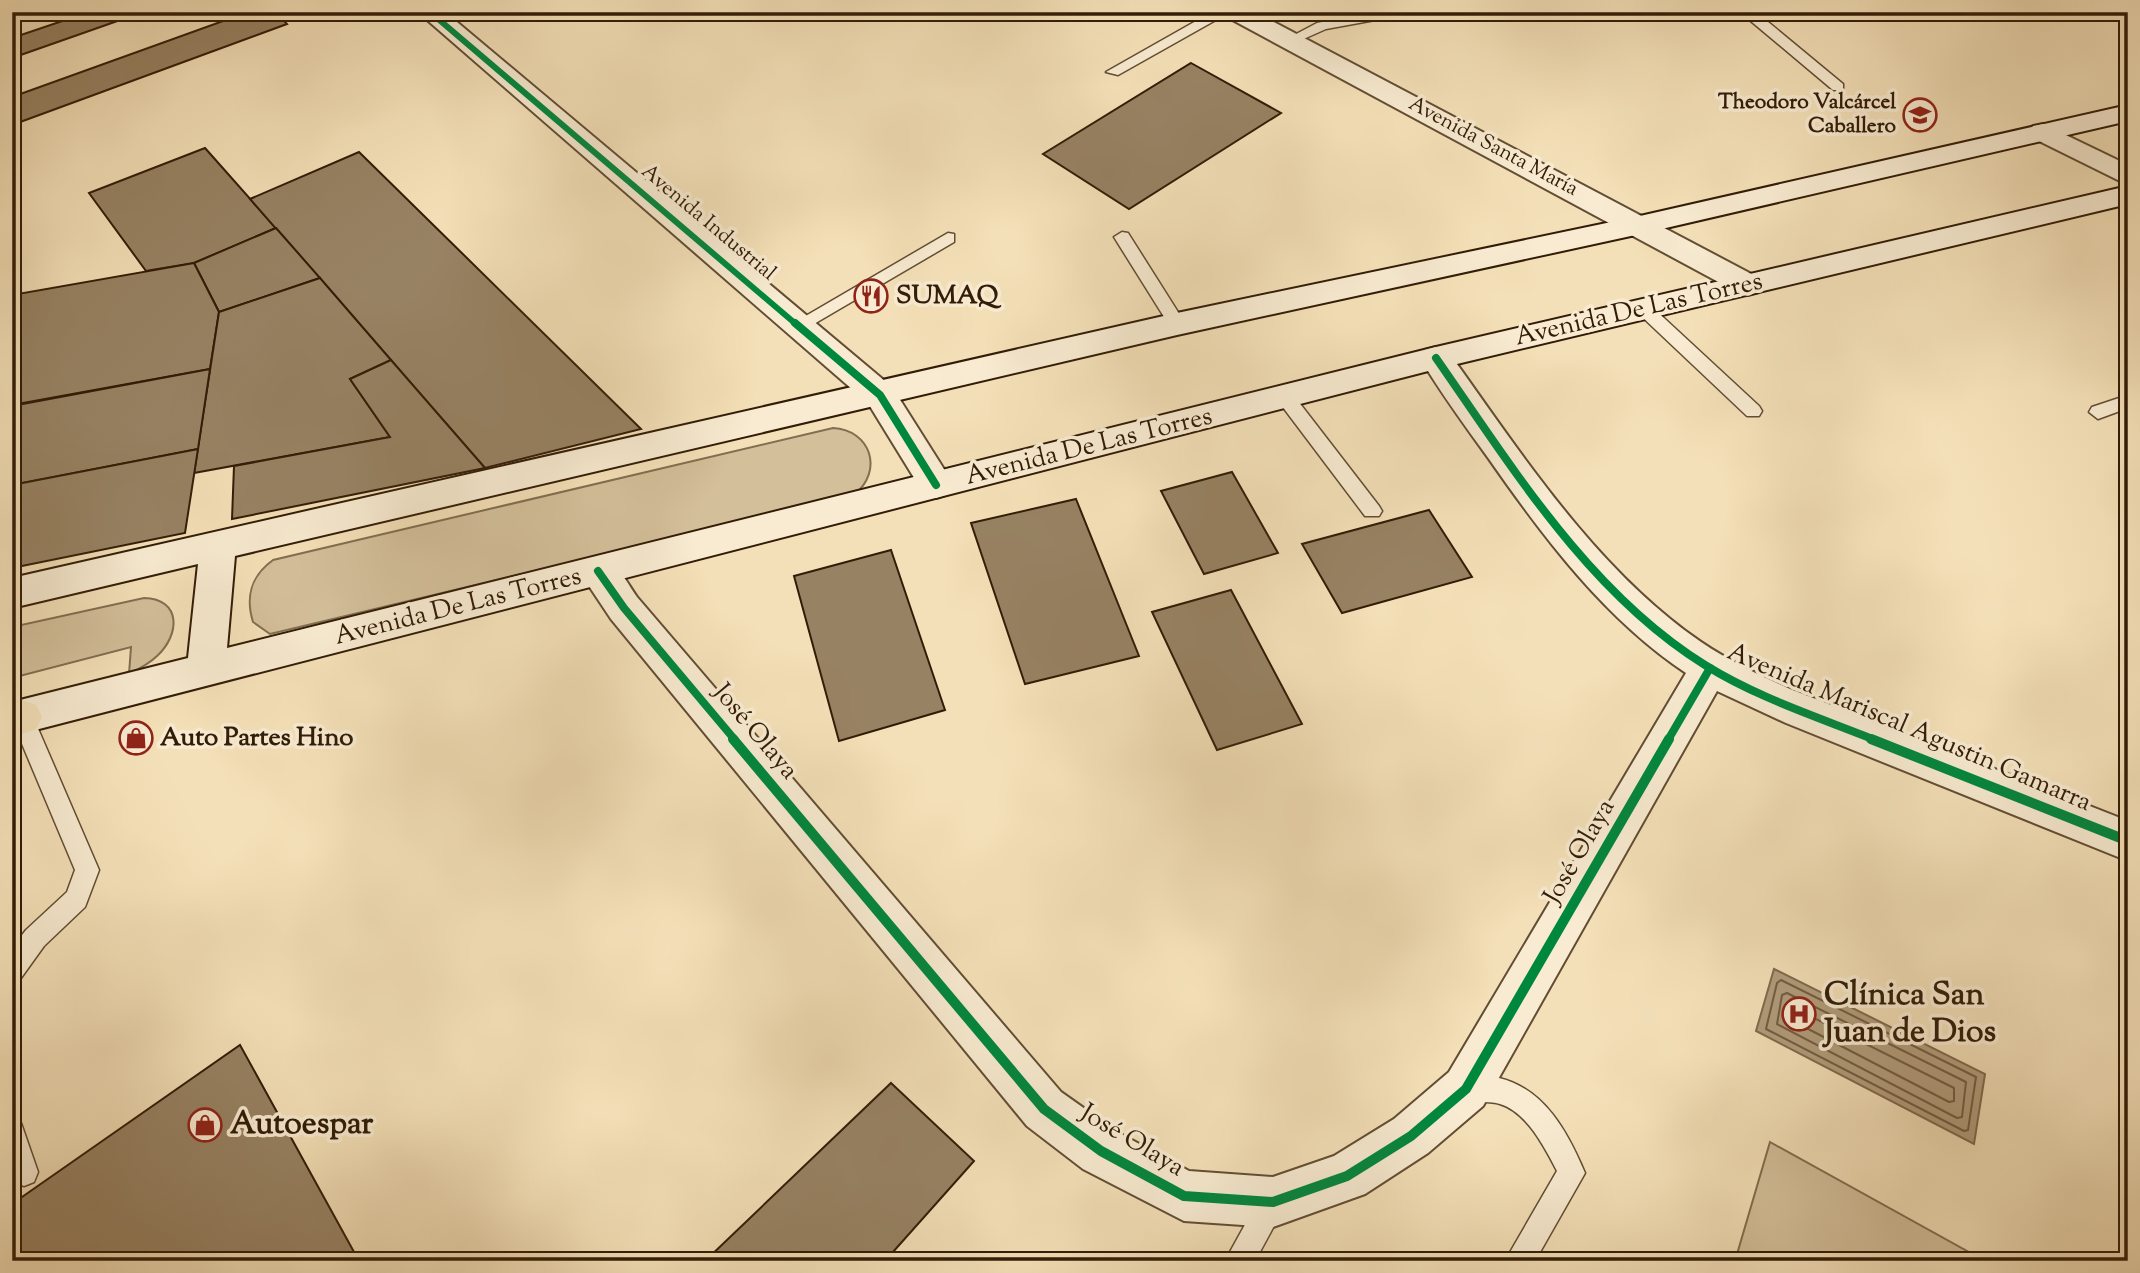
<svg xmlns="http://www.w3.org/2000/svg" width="2140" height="1273" font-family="'Sorts Mill Goudy',serif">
	<rect width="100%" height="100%" fill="#f4e0b8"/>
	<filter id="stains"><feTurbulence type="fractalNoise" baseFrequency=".00286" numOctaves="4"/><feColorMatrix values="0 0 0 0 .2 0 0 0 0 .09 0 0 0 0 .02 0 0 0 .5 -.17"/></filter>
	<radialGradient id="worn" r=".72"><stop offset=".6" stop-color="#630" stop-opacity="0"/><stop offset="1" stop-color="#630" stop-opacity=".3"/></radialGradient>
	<g fill="#d3bf9a" stroke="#826e50" stroke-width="2">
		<path d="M833 428C871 430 884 471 854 495L270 634 253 622C245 596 251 576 273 560Z"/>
		<path d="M144 598C182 599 180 635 157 656 149 664 139 669 129 674L131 647 12 678V627Z"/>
		<polygon points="1770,1142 1985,1261 1735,1261"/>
	</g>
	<polygon fill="#b29d7c" stroke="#7f694d" stroke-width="2" points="1774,969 1985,1074 1974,1144 1756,1031"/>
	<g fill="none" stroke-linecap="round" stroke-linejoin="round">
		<g stroke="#725c42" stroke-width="2">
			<polygon points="1781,980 1976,1077 1968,1130 1964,1131 1766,1029 1777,983"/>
			<polygon points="1787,993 1966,1082 1962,1117 1957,1118 1777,1024 1782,995"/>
			<polygon points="1794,1008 1954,1088 1954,1101 1949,1102 1789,1019 1789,1010"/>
		</g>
	</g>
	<g fill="#978263" stroke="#321c07" stroke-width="2">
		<polygon points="89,12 143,12 12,58 12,38"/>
		<polygon points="248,12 276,12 287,24 12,125 12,97"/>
		<polygon points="1191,63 1281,113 1129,209 1043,154"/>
		<polygon points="205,148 276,228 194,263 146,271 89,193"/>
		<polygon points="359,152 641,429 485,468 250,199"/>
		<polygon points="276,228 320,278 219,312 194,263"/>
		<polygon points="194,263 219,312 210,369 12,405 12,295"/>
		<polygon points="320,278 391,360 350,379 390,437 194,473 219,312"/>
		<polygon points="391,360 485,468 232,519 234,466 390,437 350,379"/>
		<polygon points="210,369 198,449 12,485 12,406"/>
		<polygon points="198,449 185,533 12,568 12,485"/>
		<polygon points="1232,472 1278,553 1204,574 1161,491"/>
		<polygon points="1076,499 1139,656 1025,684 971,523"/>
		<polygon points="1429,510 1472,577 1342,613 1302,544"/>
		<polygon points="891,550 945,710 839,741 794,576"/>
		<polygon points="1231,590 1302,724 1217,750 1152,612"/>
		<polygon points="240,1045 359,1261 12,1261 12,1204"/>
		<polygon points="891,1083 974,1161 885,1261 705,1261"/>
	</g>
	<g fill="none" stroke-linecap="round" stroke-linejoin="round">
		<defs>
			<g id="service">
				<polygon points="1212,12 1230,12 1118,75 1106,72"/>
				<polygon points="1373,12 1393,14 1386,18 1326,29 1290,45 1283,41 1317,23"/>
				<polygon points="1740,12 1756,12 1843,84 1843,90 1833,90"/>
				<polygon points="1122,232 1128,233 1183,320 1186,324 1183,328 1171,328 1114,237"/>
				<polygon points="948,233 954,234 954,242 807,328 795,328 792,324"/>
				<polygon points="1645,304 1651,306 1759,406 1762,411 1759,416 1747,416 1639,314 1636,310 1639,306"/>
				<polygon points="1285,391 1291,392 1379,506 1382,511 1379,516 1365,516 1279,402 1276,397 1279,392"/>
				<polygon points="2128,395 2128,408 2098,419 2089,412 2092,407"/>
				<polygon points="22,708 30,710 33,717 99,870 85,907 44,946 21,978 12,981 12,948 26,930 67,892 75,870 12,720 14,710"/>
				<path d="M1466 1076C1477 1076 1489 1075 1499 1078 1545 1089 1568 1133 1585 1173L1535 1261H1505L1557 1171C1545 1148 1527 1112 1500 1104 1486 1100 1471 1104 1457 1098L1453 1089 1457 1080Z"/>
				<polygon points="12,1119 21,1123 38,1172 34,1182 24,1186 14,1182 12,1177"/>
				<polygon points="1273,1188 1283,1192 1287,1202 1255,1261 1225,1261 1263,1192"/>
			</g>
			<g id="minor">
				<polygon points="418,12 445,12 892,387 954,485 948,494 936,498 924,494 868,403"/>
				<polygon points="2043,124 2128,165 2128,185 2033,138 2029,132 2033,126"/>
				<path d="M1436 347 1447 350C1521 453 1595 569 1701 642 1729 661 1759 675 1790 689L2128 821V861L1786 723 1717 691 1483 1106 1428 1153 1365 1194 1273 1227 1184 1221 1083 1169 1027 1126 611 619 579 571 585 561C613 551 623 577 637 597L1061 1092 1119 1133 1189 1171 1273 1177 1334 1156 1394 1119 1449 1072 1686 673C1605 619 1544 538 1489 459 1465 426 1441 393 1420 358L1425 350Z"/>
			</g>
			<polygon id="tertiary" points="1224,12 1255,12 1759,278 1763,285 1759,292 1748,295 1737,292 1227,17"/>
			<polygon id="secondary" points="2128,105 2128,121 1640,234 1177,335 235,556 227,648 1436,347 2128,186 2128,204 1436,369 12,736 12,702 188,658 198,564 12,608 12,578 1177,313 1640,216"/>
			<polygon id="primary" points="22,700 36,705 42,717 36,729 12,738 12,703"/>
		</defs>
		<use href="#service" stroke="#624d33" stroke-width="3"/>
		<use href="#minor" stroke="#624d33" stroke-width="4"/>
		<use href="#tertiary" stroke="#624d33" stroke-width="4"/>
		<use href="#secondary" stroke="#321c07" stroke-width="4"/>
		<use href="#primary" stroke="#321c07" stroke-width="4"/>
		<use href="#service" fill="#f8ebd1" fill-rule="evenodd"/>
		<use href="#minor" fill="#f8ebd1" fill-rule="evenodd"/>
		<use href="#tertiary" fill="#f8ebd1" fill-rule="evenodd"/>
		<use href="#secondary" fill="#f8ebd1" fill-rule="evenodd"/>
		<use href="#primary" fill="#f4e0b8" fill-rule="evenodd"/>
		<defs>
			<polyline id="cycleway-far2" points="430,12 797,325"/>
			<g id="cycleway-far1">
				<polyline points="795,323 880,395 936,485"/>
				<path d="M1436 358C1512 467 1589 593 1705 665 1758 698 1818 717 1875 740"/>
				<polyline points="598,571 624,608 735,740"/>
				<polyline points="1668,740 1710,668"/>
			</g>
			<g id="cycleway">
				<polyline points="733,739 1044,1109 1101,1151 1184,1196 1273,1202 1347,1176 1411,1136 1466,1089 1669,739"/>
				<polyline points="1871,739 2128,841"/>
			</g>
		</defs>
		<use href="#cycleway-far2" stroke="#f8ebd1" stroke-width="10"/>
		<use href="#cycleway-far1" stroke="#f8ebd1" stroke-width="12"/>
		<use href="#cycleway" stroke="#f8ebd1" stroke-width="15"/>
		<use href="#cycleway-far2" stroke="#00873e" stroke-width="6"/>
		<use href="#cycleway-far1" stroke="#00873e" stroke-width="8"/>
		<use href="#cycleway" stroke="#00873e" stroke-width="10"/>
	</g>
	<defs>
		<symbol id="school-ring" viewBox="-11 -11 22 22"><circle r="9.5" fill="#f8ebd1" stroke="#8f2418" stroke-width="1.5"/><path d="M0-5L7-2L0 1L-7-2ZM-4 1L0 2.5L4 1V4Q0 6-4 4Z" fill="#8f2418"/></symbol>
		<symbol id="restaurant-ring" viewBox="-11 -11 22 22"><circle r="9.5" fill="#f8ebd1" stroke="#8f2418" stroke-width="1.5"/><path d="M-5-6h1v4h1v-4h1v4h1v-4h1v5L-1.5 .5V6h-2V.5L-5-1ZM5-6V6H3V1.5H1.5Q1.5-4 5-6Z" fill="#8f2418"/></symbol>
		<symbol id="shop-ring" viewBox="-11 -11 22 22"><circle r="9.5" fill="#f8ebd1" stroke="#8f2418" stroke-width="1.5"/><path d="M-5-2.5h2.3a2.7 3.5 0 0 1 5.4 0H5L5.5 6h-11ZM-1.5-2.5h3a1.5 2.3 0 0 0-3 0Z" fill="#8f2418"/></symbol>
		<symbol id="hospital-ring" viewBox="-11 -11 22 22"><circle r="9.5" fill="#f8ebd1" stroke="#8f2418" stroke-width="1.5"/><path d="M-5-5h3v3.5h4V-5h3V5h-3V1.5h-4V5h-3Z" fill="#8f2418"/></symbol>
	</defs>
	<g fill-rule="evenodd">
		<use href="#school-ring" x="1901" y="96" width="38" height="38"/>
		<use href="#restaurant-ring" x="852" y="277" width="38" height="38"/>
		<use href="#shop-ring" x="117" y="719" width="38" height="38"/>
		<use href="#hospital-ring" x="1780" y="995" width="38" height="38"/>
		<use href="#shop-ring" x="186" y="1106" width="38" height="38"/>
	</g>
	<g text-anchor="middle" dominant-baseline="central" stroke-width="7" stroke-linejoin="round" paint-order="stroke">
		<g font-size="21" font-weight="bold" fill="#321c07" stroke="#f8ebd1" text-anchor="end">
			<text x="1896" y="103">Theodoro Valcárcel<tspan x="1896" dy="24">Caballero</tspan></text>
		</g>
		<g font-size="21" fill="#321c07" stroke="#f8ebd1">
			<text transform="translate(1493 147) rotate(28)">Avenida Santa María</text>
			<text transform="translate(708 223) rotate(40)">Avenida Industrial</text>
		</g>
		<g font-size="26" font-weight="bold" fill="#321c07" stroke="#f8ebd1" text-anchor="start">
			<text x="896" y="296">SUMAQ</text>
			<text x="160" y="738">Auto Partes Hino</text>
		</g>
		<g font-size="26" fill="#321c07" stroke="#f8ebd1">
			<text transform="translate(1639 310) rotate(-13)">Avenida De Las Torres</text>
			<text transform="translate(1089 447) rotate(-14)">Avenida De Las Torres</text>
			<text transform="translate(458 607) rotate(-14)">Avenida De Las Torres</text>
			<text transform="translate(1909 728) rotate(23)">Avenida Mariscal Agustin Gamarra</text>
			<text transform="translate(755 732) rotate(50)">José Olaya</text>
			<text transform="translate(1580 852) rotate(-60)">José Olaya</text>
			<text transform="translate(1132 1141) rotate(31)">José Olaya</text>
		</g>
		<g font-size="32" font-weight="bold" fill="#321c07" stroke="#f8ebd1" text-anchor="start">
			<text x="1824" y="996">Clínica San<tspan x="1824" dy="37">Juan de Dios</tspan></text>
			<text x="230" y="1125">Autoespar</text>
		</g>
	</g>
	<rect width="2140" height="1273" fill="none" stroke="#f4e0b8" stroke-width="42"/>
	<rect x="14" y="14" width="2112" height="1245" fill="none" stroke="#321c07" stroke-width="3.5"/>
	<rect x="21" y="21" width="2098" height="1231" fill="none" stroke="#321c07" stroke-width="2"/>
	<rect width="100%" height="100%" filter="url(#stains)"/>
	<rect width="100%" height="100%" fill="url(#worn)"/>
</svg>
